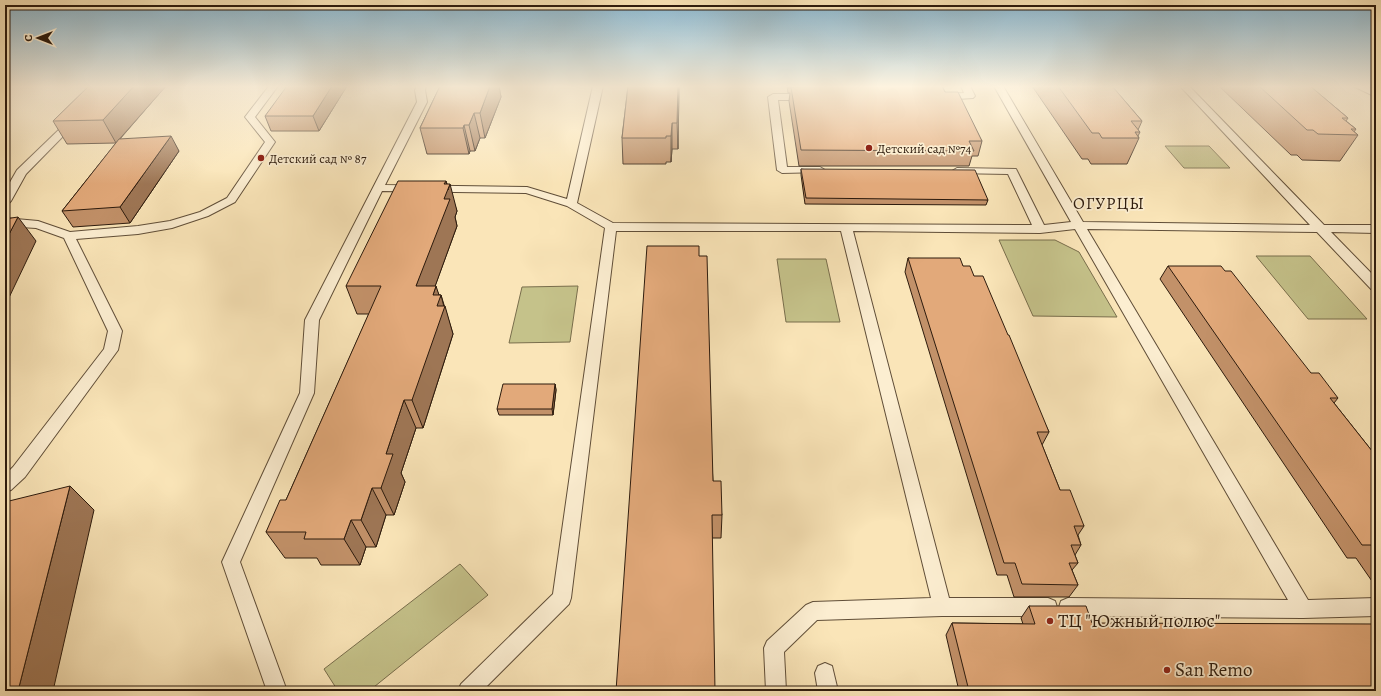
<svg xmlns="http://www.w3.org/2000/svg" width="1381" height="696" font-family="Alegreya,serif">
	<rect width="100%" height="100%" fill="#fae5b8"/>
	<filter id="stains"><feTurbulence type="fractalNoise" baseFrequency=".005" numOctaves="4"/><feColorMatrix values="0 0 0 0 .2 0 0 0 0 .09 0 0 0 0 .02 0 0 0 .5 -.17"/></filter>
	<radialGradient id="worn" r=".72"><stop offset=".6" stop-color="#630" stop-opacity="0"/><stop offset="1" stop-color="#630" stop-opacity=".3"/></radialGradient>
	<g fill="#c5c28a" stroke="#796e4c">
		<polygon points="1165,146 1209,146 1230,168 1184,168"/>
		<polygon points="999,240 1055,240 1079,252 1117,317 1033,316"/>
		<polygon points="1256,256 1310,256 1367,319 1308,319"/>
		<polygon points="777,259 826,259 840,322 786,322"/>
		<polygon points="578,286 570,342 509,343 522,287"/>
		<polygon points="460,564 488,595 369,691 338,691 324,669"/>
	</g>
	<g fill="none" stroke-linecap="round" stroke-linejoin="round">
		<defs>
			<g id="service">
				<polygon points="269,86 278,86 255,117 275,142 235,202 208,216 172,228 138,234 76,239 122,331 118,350 25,477 11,490 5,492 5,475 13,467 104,349 108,331 64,238 36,228 5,226 5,218 38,221 70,232 138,226 170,221 200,212 227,198 265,142 245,117"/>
				<polygon points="417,86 426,86 425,90 427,102 385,185 527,187 567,199 593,86 603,86 577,203 613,223 1032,225 1008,174 953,173 952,171 957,168 1016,169 1044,225 1071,222 994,86 1003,86 1083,222 1310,225 1180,86 1189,86 1324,225 1376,225 1376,233 1331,232 1376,278 1376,290 1371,289 1317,232 1087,229 1308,600 1376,598 1376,616 1303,618 1068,616 1061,613 1059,607 1061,601 1068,598 1288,600 1075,229 1040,233 853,231 949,598 1048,598 1055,601 1057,607 1055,613 1048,616 942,616 817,620 784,652 786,691 766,691 764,648 767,641 806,605 813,602 931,598 841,231 616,231 571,598 569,604 482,691 458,691 461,684 553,594 605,228 567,206 526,193 382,191 319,320 314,393 240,562 287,691 267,691 222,562 300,393 305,320 417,102 415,90"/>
				<polygon points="961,86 970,86 975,96 973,98 941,100 936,97 941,94 964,93"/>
				<polygon points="1353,86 1366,86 1376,91 1376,97"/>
				<polygon points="773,94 808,94 813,97 808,100 778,100 787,167 820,167 825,170 824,172 782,173 777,170 768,97"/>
				<polygon points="73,118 78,121 76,123 26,174 11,201 9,203 5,204 5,191 17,170 70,119"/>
				<polygon points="825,663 832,666 838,691 818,691 815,673 818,666"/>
			</g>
		</defs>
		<use href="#service" stroke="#604e38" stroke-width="2"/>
		<use href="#service" fill="#fceed1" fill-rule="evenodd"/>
	</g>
	<g fill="#c29169" stroke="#2d1b0d">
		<polygon points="89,86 166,86 120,139 179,151 130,223 73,227 62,211 116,143 67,144 53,121"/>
		<polygon points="347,86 319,131 271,131 265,116"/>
		<polygon points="440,86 499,86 501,97 485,138 480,138 475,151 470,151 469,154 427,154 420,128"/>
		<polygon points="628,86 679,86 678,149 672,149 671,162 666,162 666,164 623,164 622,138"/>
		<polygon points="787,86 942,86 945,92 982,141 978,156 972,156 969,166 799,166 789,101 790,93 788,93"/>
		<polygon points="1032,86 1112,86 1142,121 1138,130 1140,132 1138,136 1139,138 1127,164 1091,164 1088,159 1082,159"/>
		<polygon points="1219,86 1310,86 1348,118 1346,121 1356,129 1354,132 1358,135 1340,161 1302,160 1297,155 1291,155"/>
		<polygon points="801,169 988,200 986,205 805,204 801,175"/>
		<polygon points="446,181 457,211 455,217 457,226 435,286 439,295 441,295 453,334 423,428 416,428 401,473 405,482 394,515 386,515 376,547 366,547 360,565 321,565 317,558 285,558 266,532 286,500 369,314 357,314 346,286"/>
		<polygon points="699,256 713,481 722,515 721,538 712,538"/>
		<polygon points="908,258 963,266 974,276 1049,432 1042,445 1060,490 1084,526 1078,535 1081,545 1075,555 1078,563 1072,570 1078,585 1069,597 1014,597 1007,575 997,575 905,272"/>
		<polygon points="1168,266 1311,373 1338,398 1334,403 1376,456 1376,587 1356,558 1347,558 1160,279"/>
		<polygon points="555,384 556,390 553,415 499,415 497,409"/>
		<polygon points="1029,606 1092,623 1376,691 959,691 946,635 952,623 1023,624 1021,618"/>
	</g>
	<g fill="#9e7655" stroke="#2d1b0d">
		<polygon points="134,86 166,86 116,143 103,120"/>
		<polygon points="332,86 347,86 319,131 313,116"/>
		<polygon points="490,86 499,86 501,97 485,138 480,113"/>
		<polygon points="678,86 679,86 678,149 677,123"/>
		<polygon points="474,113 480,138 475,151 469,125"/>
		<polygon points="672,123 672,149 671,162 671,136"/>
		<polygon points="464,125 470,151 469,154 463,128"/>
		<polygon points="171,136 179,151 130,223 120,207"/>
		<polygon points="446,181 448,190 450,184 457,211 455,217 457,226 425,314 416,286 444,199 444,184"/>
		<polygon points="18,217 36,241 5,306 5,242"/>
		<polygon points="436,286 440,298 441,295 444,307 445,306 453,334 423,428 412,400 433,295"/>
		<polygon points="555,384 556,390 553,415 552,409"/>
		<polygon points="404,400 416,428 401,473 405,482 394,515 381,488 386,454"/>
		<polygon points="70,486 94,510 53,691 18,691"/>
		<polygon points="372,488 386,515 376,547 361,520"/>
		<polygon points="351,520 366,547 360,565 344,539"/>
	</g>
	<g fill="#e2a97a" stroke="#2d1b0d">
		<polygon points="89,86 134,86 103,120 53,121"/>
		<polygon points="287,86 332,86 313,116 265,116"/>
		<polygon points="440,86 490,86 480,113 474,113 469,125 464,125 463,128 420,128"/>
		<polygon points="628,86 678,86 677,123 672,123 671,136 666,136 666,138 622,138"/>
		<polygon points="788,86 841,86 791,87 791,88 788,88"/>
		<polygon points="841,86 942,86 945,92 958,92 982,141 969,141 974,151 801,150 791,87"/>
		<polygon points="1058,86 1112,86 1142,121 1131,121 1140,132 1135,132 1139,138 1102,138 1099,133 1092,133"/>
		<polygon points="1259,86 1310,86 1348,118 1342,118 1356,129 1351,129 1358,135 1318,134 1313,130 1307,130"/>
		<polygon points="171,136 120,207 62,211 119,139"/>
		<polygon points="801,169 975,170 988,200 806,198"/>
		<polygon points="398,181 446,181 444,184 450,184 444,199 450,199 416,286 436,286 433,295 441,295 437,306 445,306 412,400 404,400 386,454 393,454 381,488 372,488 361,520 351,520 344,539 304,539 306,532 266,532 280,500 286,500 381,286 346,286"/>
		<polygon points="18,217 5,242 5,219"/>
		<polygon points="647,246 699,246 699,256 707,256 713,481 721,481 722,515 712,515 715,691 616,691"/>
		<polygon points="908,258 960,258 963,266 970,266 974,276 983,276 1008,335 1009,335 1049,432 1037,432 1060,490 1070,490 1084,526 1074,526 1081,545 1071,545 1078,563 1069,563 1078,585 1022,584 1015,563 1004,563"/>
		<polygon points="1168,266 1221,266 1225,271 1231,271 1311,373 1319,373 1338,398 1330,398 1376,456 1376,552 1371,545 1362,545"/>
		<polygon points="503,384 555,384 552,409 497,409"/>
		<polygon points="70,486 18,691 5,691 5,502"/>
		<polygon points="1029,606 1086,606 1092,623 1376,624 1376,691 969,691 952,623 1035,624"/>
	</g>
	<linearGradient id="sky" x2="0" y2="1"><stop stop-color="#8ab8d1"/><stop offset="0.47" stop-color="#fdf3df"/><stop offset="1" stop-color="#fdf3df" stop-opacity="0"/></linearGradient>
	<rect width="1381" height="184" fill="url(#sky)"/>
	<g fill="#8f2418" stroke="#fceed1" stroke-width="1.5">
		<circle cx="869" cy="148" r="4"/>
		<circle cx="261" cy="158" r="4"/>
		<circle cx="1050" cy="621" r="4"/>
		<circle cx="1167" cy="670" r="4"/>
	</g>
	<g text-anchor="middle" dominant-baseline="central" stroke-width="3.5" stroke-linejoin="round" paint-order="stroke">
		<g font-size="13" fill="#2d1b0d" stroke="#fceed1" text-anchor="start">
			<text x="877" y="148">Детский сад №74</text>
			<text x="269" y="158">Детский сад № 87</text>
		</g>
		<g font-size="17" letter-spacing="1" fill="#2d1b0d" stroke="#fceed1">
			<text x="1109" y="203">ОГУРЦЫ</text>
		</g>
		<g font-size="19" fill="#2d1b0d" stroke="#fceed1" text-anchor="start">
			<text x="1058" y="621">ТЦ "Южный полюс"</text>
			<text x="1175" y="670">San Remo</text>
		</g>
	</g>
	<rect width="1381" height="696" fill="none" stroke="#fae5b8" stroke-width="20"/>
	<rect x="6" y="6" width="1369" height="684" fill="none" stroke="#2d1b0d" stroke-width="2"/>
	<rect x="10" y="10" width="1361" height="676" fill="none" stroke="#2d1b0d"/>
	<g transform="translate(38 38) rotate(270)" stroke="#fceed1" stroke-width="3" paint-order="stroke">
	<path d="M0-3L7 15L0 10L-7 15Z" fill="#2d1b0d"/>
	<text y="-6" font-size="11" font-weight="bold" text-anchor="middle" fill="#2d1b0d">С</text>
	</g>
	<rect width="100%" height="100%" filter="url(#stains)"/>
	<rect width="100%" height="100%" fill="url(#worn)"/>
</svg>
